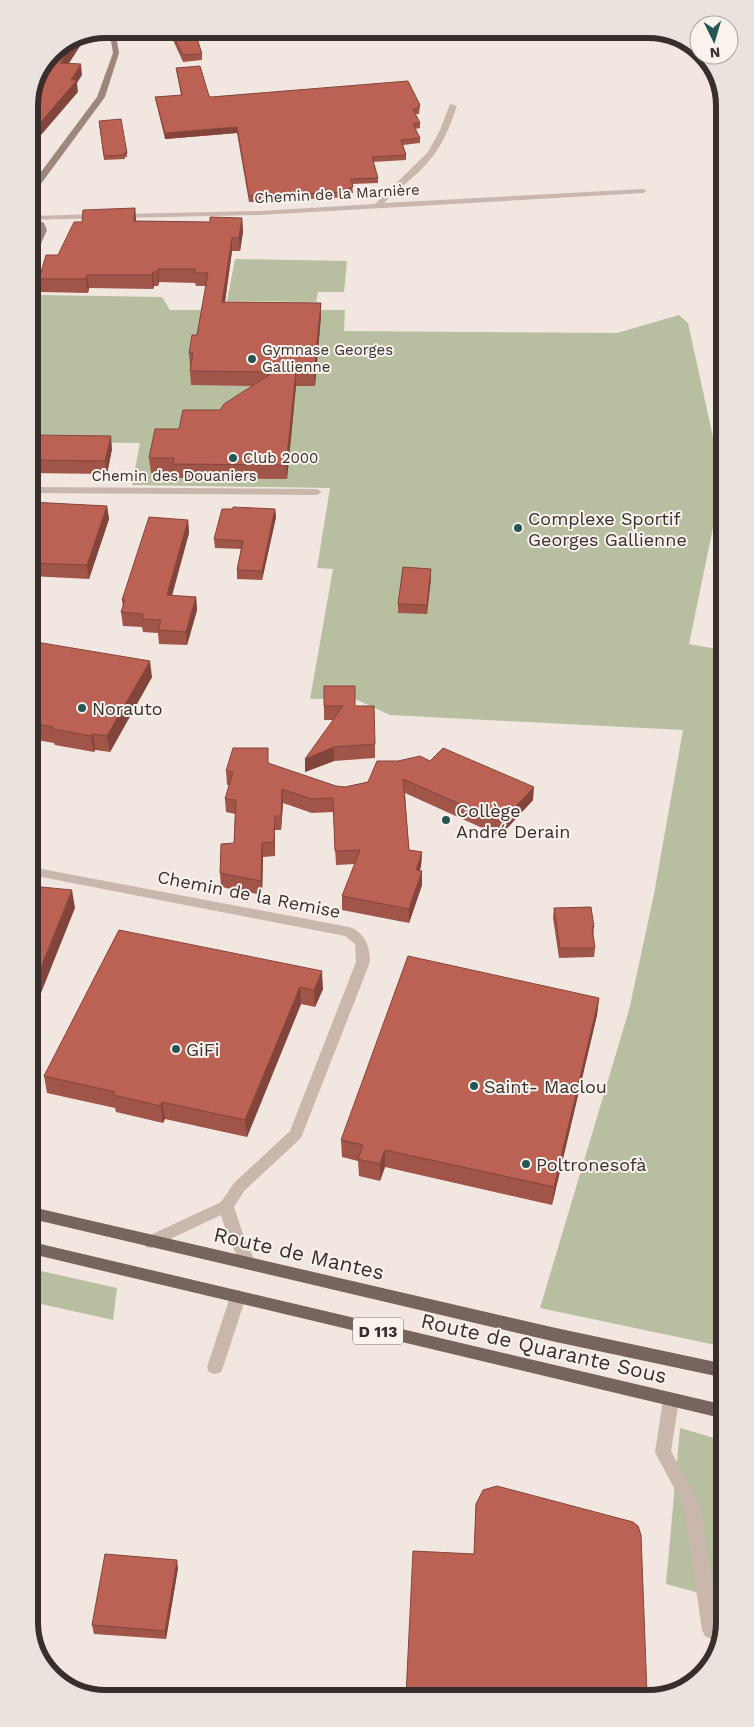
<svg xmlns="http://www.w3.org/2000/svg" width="754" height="1727" font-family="'Work Sans',sans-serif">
	<rect width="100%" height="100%" fill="#f1e7e0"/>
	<g fill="#b8bfa1">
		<polygon points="271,29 376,29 355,34 317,38 269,31"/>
		<polygon points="235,259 347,261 344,292 318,292 316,302 227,301"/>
		<polygon points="41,295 162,297 170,310 345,310 344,331 617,333 679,315 688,323 715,446 721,489 689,644 723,650 725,1347 540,1308 629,1010 654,894 683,730 390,715 355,699 310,699 333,569 317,568 330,488 132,485 140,443 30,442 29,312 36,298 39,298"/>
		<polygon points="32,1269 117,1288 113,1320 32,1302"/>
		<polygon points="680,1428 725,1441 725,1600 666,1584"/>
	</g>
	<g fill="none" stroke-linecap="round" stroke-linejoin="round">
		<g fill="#c9b7ad" fill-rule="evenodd">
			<path d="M450 104 457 106C450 126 443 145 429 161 416 177 398 188 384 203L643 189 647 191 643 193 260 215 120 218 116 216 120 214 260 211 375 204 428 152 440 130Z"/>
			<polygon points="97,214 100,214 100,218 29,220 29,216 32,216"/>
			<polygon points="30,487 317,489 322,492 317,495 30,493"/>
			<path d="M31 867 349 927C365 932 370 947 370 962L301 1138 244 1191 234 1207 244 1237 256 1263 253 1268 248 1269 243 1268 228 1237 221 1215 151 1248 146 1247 143 1242 146 1237 221 1202 234 1183 290 1131 356 962 355 944 345 936 31 875Z"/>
			<polygon points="238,1290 243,1292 246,1297 223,1367 221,1372 215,1374 209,1372 207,1367 230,1297 233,1292"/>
			<polygon points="671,1393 677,1395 679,1400 671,1451 700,1506 720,1630 717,1636 711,1639 705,1636 702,1630 684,1507 655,1452 663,1400 665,1395"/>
		</g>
		<g fill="#9c867e" fill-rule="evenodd">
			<polygon points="109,29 115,29 119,53 105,97 32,196 29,196 29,188 97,97 113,53"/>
			<polygon points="29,215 44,223 47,230 33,262 29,264 29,252 39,230 37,226 29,221"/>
		</g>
		<g fill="#78645e" fill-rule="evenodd">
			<polygon points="32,1207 556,1328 725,1364 725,1378 556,1342 32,1219"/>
			<polygon points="32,1242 725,1405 725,1419 32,1254"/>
		</g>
	</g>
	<g fill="#a15448">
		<polygon points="168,29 194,29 202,54 202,60 183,62"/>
		<polygon points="176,68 209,96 211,97 420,105 419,114 415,114 420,123 420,128 415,129 420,138 420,143 403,145 406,155 406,160 373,162 378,178 378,183 352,184 353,193 350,193 350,197 249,202 237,133 165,139 156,102 155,97 181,95"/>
		<polygon points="99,121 127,153 127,157 125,157 125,159 104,160"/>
		<polygon points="135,208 136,221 210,222 242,218 243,232 240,251 232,251 225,302 321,303 321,316 315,386 296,386 287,479 174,478 173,473 151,473 149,458 179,429 220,410 253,386 191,385 190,371 190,367 189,353 197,335 206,286 196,286 195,283 159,282 158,286 154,286 153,289 89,288 88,293 41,292 39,279 58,255 82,222"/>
		<polygon points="30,435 112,449 107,474 30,473"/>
		<polygon points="30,502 107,506 109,519 89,579 30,576"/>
		<polygon points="233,509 275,509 276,517 262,580 237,579 237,570 241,549 215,548 214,539"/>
		<polygon points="188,520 189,533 172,596 196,597 197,610 187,645 159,644 158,633 143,632 142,627 123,626 121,612 123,607 122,600"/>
		<polygon points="431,569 431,578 427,614 398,613 398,604"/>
		<polygon points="30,641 152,677 110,752 95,750 94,752 55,745 54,743 31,739"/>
		<polygon points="324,686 355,706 375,744 375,758 334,761 305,772 333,720 324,720"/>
		<polygon points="430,761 533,800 500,836 405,793 409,850 422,852 421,866 420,871 422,885 409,923 342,910 342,896 355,864 336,865 333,812 312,813 283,803 281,830 275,830 275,856 263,857 262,895 221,887 220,873 234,843 235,814 226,812 225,799 229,785 227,785 226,771 268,764 336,786 345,787 368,782"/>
		<polygon points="554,908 594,927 593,937 595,948 594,957 559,958 553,918"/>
		<polygon points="119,930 323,989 315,1007 301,1004 247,1137 165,1119 163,1123 116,1112 115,1108 47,1093 44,1076"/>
		<polygon points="599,998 597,1015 552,1205 385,1167 380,1181 359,1176 358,1161 342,1157 341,1140"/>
		<polygon points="476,1504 647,1694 474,1554"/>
		<polygon points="178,1568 166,1639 94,1634 92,1625"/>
	</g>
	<g fill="#83453b">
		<polygon points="86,37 62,74 60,63 74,42"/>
		<polygon points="81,64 82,75 77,83 78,92 29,149 29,136 71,80"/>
		<polygon points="237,127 237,133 165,139 165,133"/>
		<polygon points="135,208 136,221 134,221"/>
		<polygon points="242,218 243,232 240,251 239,238"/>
		<polygon points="232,238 232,251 223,315 222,302"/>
		<polygon points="158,269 159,282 158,286 157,272"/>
		<polygon points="153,272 154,286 153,289 152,275"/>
		<polygon points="87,275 89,288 88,293 86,279"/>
		<polygon points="321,303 321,316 315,386 314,372"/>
		<polygon points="296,372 296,386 287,479 286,465"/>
		<polygon points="111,436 112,449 107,474 105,461"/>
		<polygon points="107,506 109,519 89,579 87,565"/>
		<polygon points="275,509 276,517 262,580 262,571"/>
		<polygon points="188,520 189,533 168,609 167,595"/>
		<polygon points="431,569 431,578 427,614 427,605"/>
		<polygon points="196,597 197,610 187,645 186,632"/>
		<polygon points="150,661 152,677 110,752 107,736"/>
		<polygon points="93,734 95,750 94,752 91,736"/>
		<polygon points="334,747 334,761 305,772 305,759"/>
		<polygon points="534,787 533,800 500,836 501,822"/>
		<polygon points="282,789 283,803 281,830 281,816"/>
		<polygon points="275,816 275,856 274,842"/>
		<polygon points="262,843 263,857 262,895 261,881"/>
		<polygon points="422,852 421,866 415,884 416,870"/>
		<polygon points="422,871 422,885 409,923 409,909"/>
		<polygon points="72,890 75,908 31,1018 31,992"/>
		<polygon points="322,971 323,989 315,1007 314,990"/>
		<polygon points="300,987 301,1004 247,1137 245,1120"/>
		<polygon points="599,998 597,1015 552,1205 554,1187"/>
		<polygon points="162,1102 165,1119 163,1123 161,1106"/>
		<polygon points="385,1150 385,1167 380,1181 380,1164"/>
		<polygon points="177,1560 178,1568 166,1639 165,1631"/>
	</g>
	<g fill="#bb6254" stroke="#83453b">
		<polygon points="170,29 194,29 202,54 183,55"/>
		<polygon points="74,42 60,63 81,64 71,80 77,80 29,136 29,101 51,51"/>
		<polygon points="200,66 209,96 211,97 408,81 420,105 418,106 419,108 413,109 420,123 413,124 420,138 401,140 406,155 372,157 378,178 351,179 353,187 349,188 350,192 249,196 237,127 165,133 155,97 182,95 176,68"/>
		<polygon points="121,119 127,153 124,153 124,155 104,156 99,121"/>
		<polygon points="135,208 134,221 210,222 210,217 242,218 239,238 232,238 222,302 321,303 314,372 296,372 286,465 173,464 174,458 149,458 155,429 179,429 183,410 220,410 224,404 274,372 190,371 193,353 189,353 192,335 197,335 208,273 195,273 195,269 158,269 157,272 153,272 152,275 87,275 86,279 39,279 46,255 58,255 74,222 82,222 83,210"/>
		<polygon points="30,435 111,436 105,461 30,460"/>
		<polygon points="30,502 107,506 87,565 30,563"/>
		<polygon points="233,507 275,509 262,571 237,570 243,541 214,539 222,509 233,509"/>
		<polygon points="149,517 188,520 167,595 196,597 186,632 158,630 161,620 142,619 143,614 121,612 125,600 122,600"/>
		<polygon points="403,567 431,569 427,605 398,604"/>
		<polygon points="30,641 150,661 107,736 93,734 91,736 52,729 53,727 31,723"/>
		<polygon points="324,686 355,686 355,706 374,706 375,744 334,747 305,759 343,706 324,706"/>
		<polygon points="233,748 268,748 268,763 336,786 345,787 368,782 377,761 398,761 420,756 430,761 443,748 534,787 501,822 403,779 409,850 422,852 416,870 422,871 409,909 342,896 360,850 335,851 333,798 311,799 282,789 281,816 275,816 274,842 262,843 261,881 220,873 221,844 234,843 236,800 225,799 233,772 226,771"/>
		<polygon points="31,886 72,890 31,992"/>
		<polygon points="591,907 594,927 592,927 595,948 560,948 554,908"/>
		<polygon points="119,930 322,971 314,990 300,987 245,1120 162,1102 161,1106 113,1095 115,1092 44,1076"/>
		<polygon points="408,956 599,998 554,1187 385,1150 380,1164 358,1159 363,1145 341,1140"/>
		<polygon points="497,1486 633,1522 638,1526 641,1535 647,1694 406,1696 413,1551 474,1554 476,1504 483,1490"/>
		<polygon points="105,1554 177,1560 165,1631 92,1625"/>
	</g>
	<g fill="#245654" stroke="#f9f2ed" stroke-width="2">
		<circle cx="252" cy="359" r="5"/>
		<circle cx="233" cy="458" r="5"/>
		<circle cx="518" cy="528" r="5"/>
		<circle cx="82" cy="708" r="5"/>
		<circle cx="446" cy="820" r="5"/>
		<circle cx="176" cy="1049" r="5"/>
		<circle cx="474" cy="1086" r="5"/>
		<circle cx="526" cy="1164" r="5"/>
	</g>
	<g text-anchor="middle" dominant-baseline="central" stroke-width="4" stroke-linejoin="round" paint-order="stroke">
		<g font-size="15" fill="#382e2b" stroke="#f9f2ed">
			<text transform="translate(337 194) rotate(-3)">Chemin de la Marnière</text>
			<text x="174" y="476">Chemin des Douaniers</text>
		</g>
		<g font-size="15" fill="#382e2b" stroke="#f9f2ed" text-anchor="start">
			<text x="262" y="350">Gymnase Georges<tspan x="262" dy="17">Gallienne</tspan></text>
			<text x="243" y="458">Club 2000</text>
		</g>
		<rect fill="#f9f2ed" stroke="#726965" stroke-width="1" x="353" y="1317.5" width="50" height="27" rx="4"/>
		<g font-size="16" font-weight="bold" fill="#382e2b">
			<text x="378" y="1331">D 113</text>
		</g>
		<g font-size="18" fill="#382e2b" stroke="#f9f2ed" text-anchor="start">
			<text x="528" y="518">Complexe Sportif<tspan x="528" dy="21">Georges Gallienne</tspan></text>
			<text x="92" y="708">Norauto</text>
			<text x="456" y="810">Collège<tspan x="456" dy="21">André Derain</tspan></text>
			<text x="186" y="1049">GiFi</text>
			<text x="484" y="1086">Saint- Maclou</text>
			<text x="536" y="1164">Poltronesofà</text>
		</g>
		<g font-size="18" fill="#382e2b" stroke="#f9f2ed">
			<text transform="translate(249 894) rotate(11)">Chemin de la Remise</text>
		</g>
		<g font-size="21" fill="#382e2b" stroke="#f9f2ed">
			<text transform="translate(299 1253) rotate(13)">Route de Mantes</text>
			<text transform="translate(544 1348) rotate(13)">Route de Quarante Sous</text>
		</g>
	</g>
	<path d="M0 0H754V1727H0ZM106 38H648A68 68 0 0 1 716 106V1622A68 68 0 0 1 648 1690H106A68 68 0 0 1 38 1622V106A68 68 0 0 1 106 38Z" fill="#eae2dd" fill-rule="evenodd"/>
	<path fill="none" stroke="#382e2b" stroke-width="6" d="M106 38H648A68 68 0 0 1 716 106V1622A68 68 0 0 1 648 1690H106A68 68 0 0 1 38 1622V106A68 68 0 0 1 106 38Z"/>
	<g transform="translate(714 40) rotate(175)"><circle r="24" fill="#f9f2ed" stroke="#aca49f"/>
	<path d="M0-4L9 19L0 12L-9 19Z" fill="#245654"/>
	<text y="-8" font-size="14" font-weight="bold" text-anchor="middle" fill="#382e2b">N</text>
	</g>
</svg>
